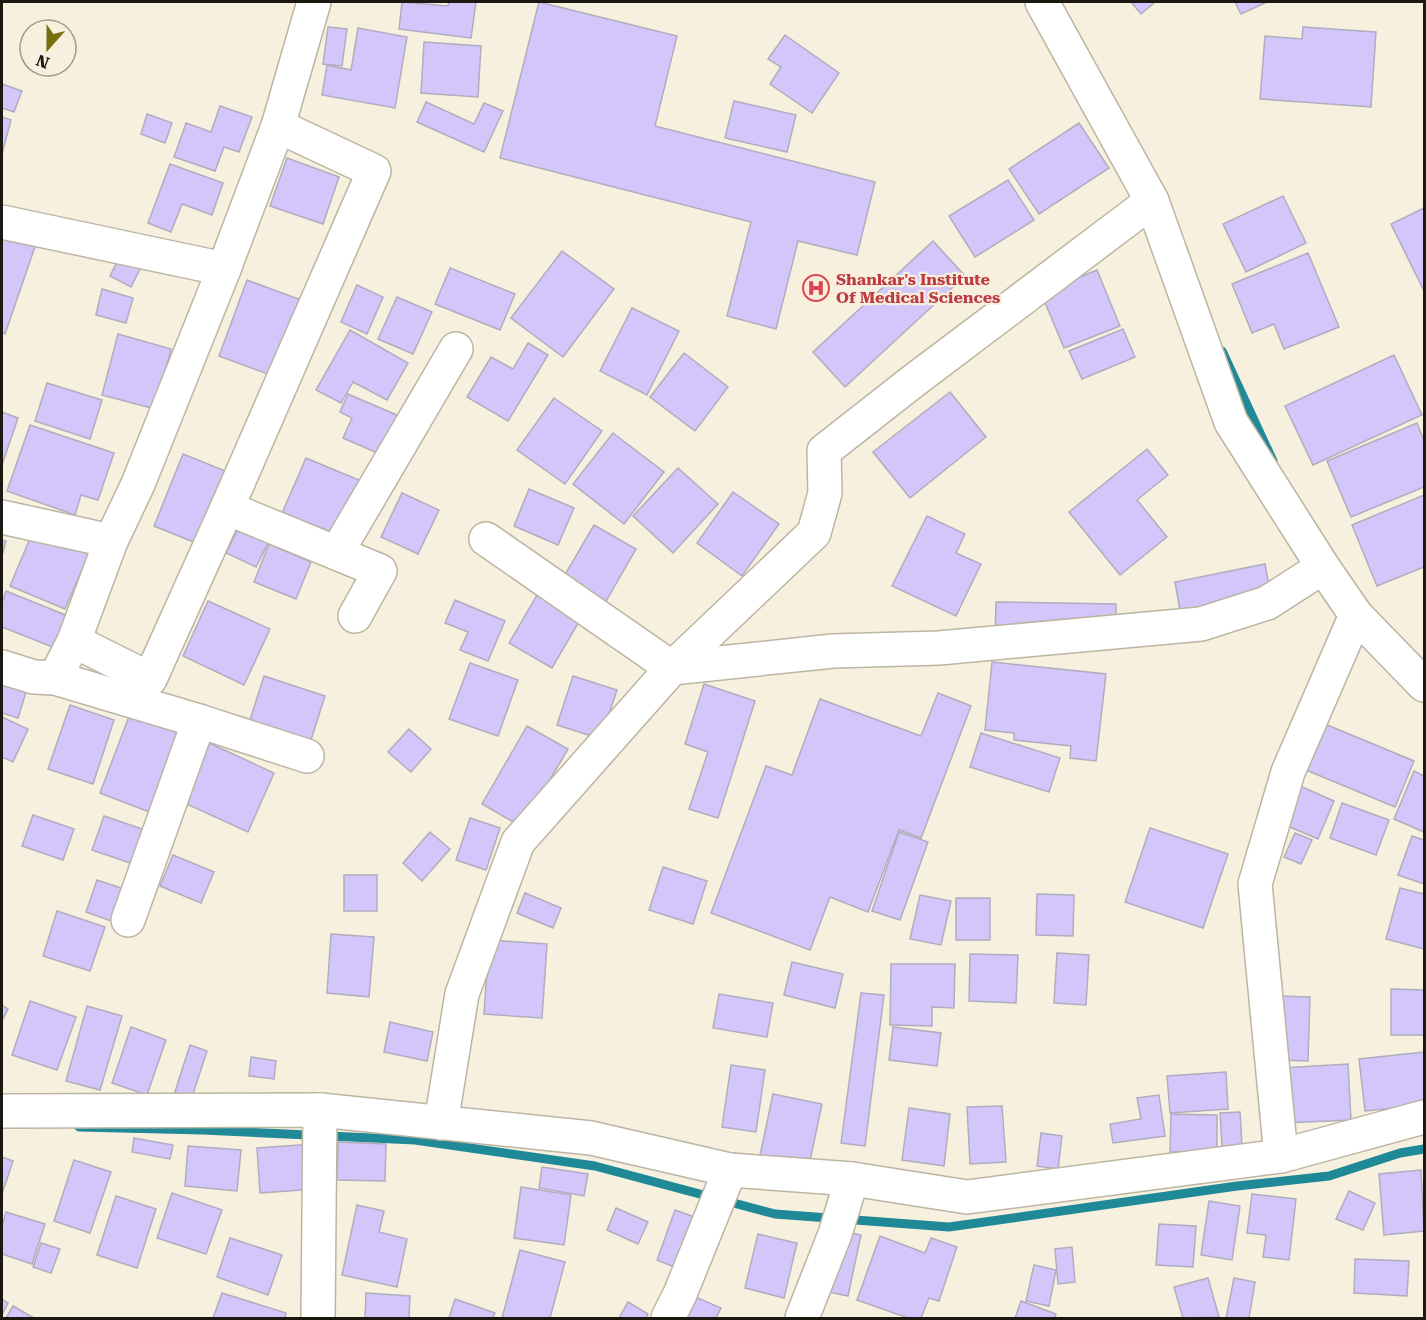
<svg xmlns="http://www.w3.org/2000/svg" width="1426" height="1320" font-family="'Roboto Serif',serif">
	<rect width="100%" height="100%" fill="#f8f0de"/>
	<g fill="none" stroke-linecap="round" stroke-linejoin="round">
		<g stroke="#208998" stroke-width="9">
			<polyline points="1222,351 1273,461"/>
			<polyline points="79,1127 203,1130 415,1140 595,1166 775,1214 949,1227 1237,1186 1329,1176 1400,1153 1424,1149"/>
		</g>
	</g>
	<g fill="#d2c6fa" stroke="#b0adbe" stroke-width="1.5">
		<polygon points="402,2 448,6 449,2 476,2 471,38 399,29"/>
		<polygon points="539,2 677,36 655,126 875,182 857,255 798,241 776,329 727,316 751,222 500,158"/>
		<polygon points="1131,2 1155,2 1141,14"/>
		<polygon points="1235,2 1267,2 1241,14"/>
		<polygon points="328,27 347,29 342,66 323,64"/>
		<polygon points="1303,27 1376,32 1371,107 1260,99 1265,36 1302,39"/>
		<polygon points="358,28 407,37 395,108 322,95 327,65 351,70"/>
		<polygon points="785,35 839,73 812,113 770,84 781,67 768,59"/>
		<polygon points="424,42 481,46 478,97 421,93"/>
		<polygon points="2,84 22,91 14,112 2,108"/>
		<polygon points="734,101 796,115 787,152 725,138"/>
		<polygon points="426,102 474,124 484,103 503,111 484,152 417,122"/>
		<polygon points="220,106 252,117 239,152 224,147 215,171 174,157 186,123 211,132"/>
		<polygon points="147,114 172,123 165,143 141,134"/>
		<polygon points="2,117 11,120 2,154"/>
		<polygon points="1079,123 1109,168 1039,214 1009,169"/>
		<polygon points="287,158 339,177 323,224 270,206"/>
		<polygon points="170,164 223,183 212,215 182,204 171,232 148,223"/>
		<polygon points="1008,180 1034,220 975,257 949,216"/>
		<polygon points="1283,196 1306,243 1246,272 1223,224"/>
		<polygon points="1424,208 1424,291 1391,224"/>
		<polygon points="2,225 38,238 5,334 2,332"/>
		<polygon points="933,241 965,276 845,387 813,352"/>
		<polygon points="126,244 147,255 131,287 110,276"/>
		<polygon points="562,251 614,289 563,357 511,318"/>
		<polygon points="1308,253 1339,327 1284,349 1274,324 1252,333 1232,284"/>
		<polygon points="450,268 515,294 500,330 435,304"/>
		<polygon points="1097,270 1120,326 1064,348 1041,293"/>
		<polygon points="247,280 301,300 273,376 219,356"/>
		<polygon points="357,285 383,297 367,334 341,322"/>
		<polygon points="102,289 133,298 126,323 96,315"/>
		<polygon points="397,297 432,312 413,354 378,339"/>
		<polygon points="632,308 679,331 647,395 600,371"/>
		<polygon points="1123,329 1135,357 1082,379 1069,351"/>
		<polygon points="350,330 408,363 387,400 353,382 341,403 316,390"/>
		<polygon points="118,334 171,349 155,409 102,395"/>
		<polygon points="528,343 548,355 508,421 467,397 491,357 513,369"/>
		<polygon points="684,353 728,387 695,431 650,397"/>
		<polygon points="1394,355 1422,415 1313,465 1285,406"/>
		<polygon points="47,383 102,400 90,439 35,421"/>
		<polygon points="950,392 986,437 910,498 873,452"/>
		<polygon points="348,394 406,419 389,458 343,438 352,418 340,412"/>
		<polygon points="554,398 602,431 565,484 517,450"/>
		<polygon points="2,412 18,418 2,465"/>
		<polygon points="1417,423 1424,441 1424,487 1351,517 1327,461"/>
		<polygon points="30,425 114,453 98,500 81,495 75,515 7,491"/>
		<polygon points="613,433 664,472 624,524 573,484"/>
		<polygon points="1147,449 1168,475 1137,500 1167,537 1120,575 1069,512"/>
		<polygon points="183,454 230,473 201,545 154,526"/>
		<polygon points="306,458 361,481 338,535 306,522 303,530 279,520"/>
		<polygon points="678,468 718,504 673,553 633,516"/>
		<polygon points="529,489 574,508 558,545 514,526"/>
		<polygon points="733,492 779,524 742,576 697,543"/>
		<polygon points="402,493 439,510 418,554 381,537"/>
		<polygon points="1424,495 1424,567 1377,586 1352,525"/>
		<polygon points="927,516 965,534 956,553 981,564 956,616 892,586"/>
		<polygon points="240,525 270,539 256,567 226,553"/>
		<polygon points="594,525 636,549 605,603 563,578"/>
		<polygon points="34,529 89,553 65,609 10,586"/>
		<polygon points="2,540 6,541 2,556"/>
		<polygon points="269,544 311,562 296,599 254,582"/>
		<polygon points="1265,564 1271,598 1181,616 1175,582"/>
		<polygon points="6,591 68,616 55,648 2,627 2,603"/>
		<polygon points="537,595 580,620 552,668 509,643"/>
		<polygon points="455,600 505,621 488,661 460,650 468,632 445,623"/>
		<polygon points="208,601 270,629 244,685 183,656"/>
		<polygon points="996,602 1116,604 1116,637 995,635"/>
		<polygon points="992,662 1106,674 1096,761 1070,758 1071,746 1014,740 1014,733 985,730"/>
		<polygon points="470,663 518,680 498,736 449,719"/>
		<polygon points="264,676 325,696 309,746 248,726"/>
		<polygon points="573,676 617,690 601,739 557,725"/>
		<polygon points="2,681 27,689 18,718 2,713"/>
		<polygon points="704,684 755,701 718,818 689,809 708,752 685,744"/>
		<polygon points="938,693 971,706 921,838 899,830 868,912 830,897 810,950 711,913 766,766 792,775 820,699 921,736"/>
		<polygon points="136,698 192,719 157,815 100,793"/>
		<polygon points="70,705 114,720 93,784 48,769"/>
		<polygon points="2,717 28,729 13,762 2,757"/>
		<polygon points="1325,724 1414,761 1395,807 1306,770"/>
		<polygon points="527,726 568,749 522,827 482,804"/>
		<polygon points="409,729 431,749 411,772 388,752"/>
		<polygon points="981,733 1060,758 1049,792 970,767"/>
		<polygon points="207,742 274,773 248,832 180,801"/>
		<polygon points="1414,771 1424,776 1424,832 1394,819"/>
		<polygon points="1300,786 1334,801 1318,839 1283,824"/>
		<polygon points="1342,803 1389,820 1376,855 1330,838"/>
		<polygon points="33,815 74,829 63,860 22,846"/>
		<polygon points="104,816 154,833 142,867 92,850"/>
		<polygon points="470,818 500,828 486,870 456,860"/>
		<polygon points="1150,828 1228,854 1203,928 1125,902"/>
		<polygon points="430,832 450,849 422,881 403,863"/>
		<polygon points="899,832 928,842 900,920 872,911"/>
		<polygon points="1295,833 1312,840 1301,864 1284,857"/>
		<polygon points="1412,836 1424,840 1424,884 1398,875"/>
		<polygon points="173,855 214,872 201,903 160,886"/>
		<polygon points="663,867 707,881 693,924 649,910"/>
		<rect x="344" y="875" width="33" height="36"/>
		<polygon points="97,880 139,894 128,927 86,912"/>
		<polygon points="1400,888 1424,894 1424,949 1386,939"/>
		<polygon points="525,893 561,908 553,928 517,913"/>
		<polygon points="1037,894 1074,895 1073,936 1036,935"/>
		<polygon points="920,895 951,901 941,945 910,939"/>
		<rect x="956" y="898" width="34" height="42"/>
		<polygon points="57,911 105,927 90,971 43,956"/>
		<polygon points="331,934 374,937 369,997 327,993"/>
		<polygon points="489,940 547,944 542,1018 484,1014"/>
		<polygon points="1057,953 1089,955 1086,1005 1054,1003"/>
		<polygon points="970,954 1018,955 1016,1003 969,1001"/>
		<polygon points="792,962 843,974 835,1008 784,995"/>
		<polygon points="891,964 955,964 954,1008 932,1007 932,1026 890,1025"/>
		<polygon points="1391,989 1424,990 1424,1035 1391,1035"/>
		<polygon points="861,993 884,995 865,1146 841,1143"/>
		<polygon points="719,994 773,1003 767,1037 713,1028"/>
		<polygon points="1278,996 1310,997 1308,1061 1276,1060"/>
		<polygon points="30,1001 76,1017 57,1070 12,1055"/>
		<polygon points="2,1005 8,1009 2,1021"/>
		<polygon points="87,1006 122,1016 100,1090 66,1081"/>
		<polygon points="390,1022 433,1032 427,1061 384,1052"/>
		<polygon points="131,1027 166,1040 147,1095 112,1083"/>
		<polygon points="893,1027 941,1033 937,1066 889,1060"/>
		<polygon points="190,1045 207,1051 190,1103 173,1098"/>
		<polygon points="1424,1052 1424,1105 1365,1111 1359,1059"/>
		<polygon points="251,1057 276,1061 274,1079 249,1076"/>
		<polygon points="1348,1064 1351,1120 1284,1123 1281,1068"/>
		<polygon points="731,1065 765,1070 756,1132 722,1127"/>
		<polygon points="1226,1072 1228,1109 1170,1113 1167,1076"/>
		<polygon points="773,1094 822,1104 808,1170 759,1160"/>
		<polygon points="1159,1095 1165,1136 1113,1143 1110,1124 1141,1119 1137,1098"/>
		<polygon points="1002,1106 1006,1162 970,1164 967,1107"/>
		<polygon points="909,1108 950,1114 944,1166 902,1160"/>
		<polygon points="1240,1112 1242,1145 1222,1147 1220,1113"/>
		<polygon points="1171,1114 1217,1115 1217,1152 1170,1152"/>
		<polygon points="1041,1133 1062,1136 1058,1169 1037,1166"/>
		<polygon points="134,1138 173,1145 170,1159 132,1152"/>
		<polygon points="338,1142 386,1144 385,1181 337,1180"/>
		<polygon points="313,1144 316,1189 260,1193 257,1148"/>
		<polygon points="188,1146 241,1150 237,1191 185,1186"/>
		<polygon points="2,1157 13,1161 2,1194"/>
		<polygon points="74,1160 111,1172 90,1233 54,1221"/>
		<polygon points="542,1167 588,1174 584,1196 539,1188"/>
		<polygon points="1421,1170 1424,1231 1384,1235 1379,1174"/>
		<polygon points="521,1187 571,1195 564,1245 514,1238"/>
		<polygon points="1349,1191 1375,1203 1363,1230 1336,1219"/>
		<polygon points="172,1193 222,1210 206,1254 157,1238"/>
		<polygon points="1252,1194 1296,1199 1289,1260 1263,1257 1266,1235 1247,1233"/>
		<polygon points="116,1196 156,1209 137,1268 97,1255"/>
		<polygon points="1209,1201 1240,1206 1232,1260 1201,1255"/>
		<polygon points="357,1205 384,1211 379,1232 407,1239 397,1287 342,1275"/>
		<polygon points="616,1208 648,1222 638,1244 607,1230"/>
		<polygon points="675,1210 697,1218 679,1269 657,1260"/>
		<polygon points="6,1212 45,1224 32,1264 2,1254 2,1226"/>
		<polygon points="1159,1224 1196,1226 1193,1267 1156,1265"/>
		<polygon points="832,1228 861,1235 848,1296 819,1290"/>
		<polygon points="758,1234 797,1243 784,1298 745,1288"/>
		<polygon points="880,1236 925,1253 931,1238 957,1247 939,1301 929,1298 921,1318 908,1318 857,1300"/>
		<polygon points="230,1238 282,1255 268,1295 217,1277"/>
		<polygon points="41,1243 60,1249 51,1273 33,1267"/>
		<polygon points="1072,1247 1075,1282 1058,1284 1055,1249"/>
		<polygon points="520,1250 565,1262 550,1318 502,1318"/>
		<polygon points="1355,1259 1409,1261 1407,1296 1354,1293"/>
		<polygon points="1034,1265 1056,1270 1049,1306 1026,1301"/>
		<polygon points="1208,1278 1219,1317 1183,1318 1174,1287"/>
		<polygon points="1234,1278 1255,1282 1249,1318 1226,1318"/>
		<polygon points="222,1293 286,1313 285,1318 213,1318"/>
		<polygon points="366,1293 410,1296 409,1318 365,1318"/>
		<polygon points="691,1295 721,1308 716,1318 681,1318"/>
		<polygon points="2,1299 8,1303 2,1315"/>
		<polygon points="455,1299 495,1313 493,1318 449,1318"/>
		<polygon points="1021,1301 1056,1314 1055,1318 1015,1318"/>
		<polygon points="628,1302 648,1314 646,1318 619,1318"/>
		<polygon points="13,1306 34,1318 6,1318"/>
	</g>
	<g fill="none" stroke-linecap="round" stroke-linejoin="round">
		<defs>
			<g id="minor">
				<polyline points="1042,2 1152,201 1231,422 1323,567 1356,615 1424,685"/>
				<polyline points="2,222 224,269"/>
				<polyline points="227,508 380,571 355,616"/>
				<polyline points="2,517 111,541"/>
				<polyline points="486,539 672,668 833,651 939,648 1201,624 1267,603 1323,567"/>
				<polyline points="337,552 456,349"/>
				<polyline points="74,641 150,679 227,508 374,171 278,126"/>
				<polyline points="2,667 34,677 55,678 74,641 111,541 138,484 224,269 278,126 314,2"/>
				<polyline points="55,678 199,721 307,756"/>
				<polyline points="128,920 199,721"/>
				<polyline points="2,1111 320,1110 591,1138 730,1170 852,1179 967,1197 1281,1156 1424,1117"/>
				<polyline points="441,1123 462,994 518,842 672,668 814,533 825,493 824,451 912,382 1152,201"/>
				<polyline points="1281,1156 1255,884 1288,772 1356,615"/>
				<polyline points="318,1318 320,1110"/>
				<polyline points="668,1318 680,1294 730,1170"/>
				<polyline points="802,1318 835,1234 852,1179"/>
			</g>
		</defs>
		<use href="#minor" stroke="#bcb5a3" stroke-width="36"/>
		<use href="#minor" stroke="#fff" stroke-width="33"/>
	</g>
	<defs>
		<symbol id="hospital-ring" viewBox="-11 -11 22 22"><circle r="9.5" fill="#f8f0de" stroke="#e0444e" stroke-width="1.5"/><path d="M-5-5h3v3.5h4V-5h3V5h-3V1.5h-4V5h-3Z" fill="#e0444e"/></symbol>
	</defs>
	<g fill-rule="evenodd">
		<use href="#hospital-ring" x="801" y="273" width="30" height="30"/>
	</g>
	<g text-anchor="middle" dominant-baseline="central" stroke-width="4.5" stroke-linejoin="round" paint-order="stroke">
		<g font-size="16" font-weight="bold" fill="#be3a42" stroke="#f8f0de" text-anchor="start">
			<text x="836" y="279">Shankar's Institute<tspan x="836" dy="18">Of Medical Sciences</tspan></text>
		</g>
	</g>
	<rect width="1426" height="1320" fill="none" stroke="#1b1812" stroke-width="6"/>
	<g transform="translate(48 48) rotate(201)"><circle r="28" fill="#f8f0de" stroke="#a09a8c" stroke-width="1.5"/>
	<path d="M0-4.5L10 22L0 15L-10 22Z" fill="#756f10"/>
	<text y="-9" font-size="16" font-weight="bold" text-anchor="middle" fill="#1b1812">N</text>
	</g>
</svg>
